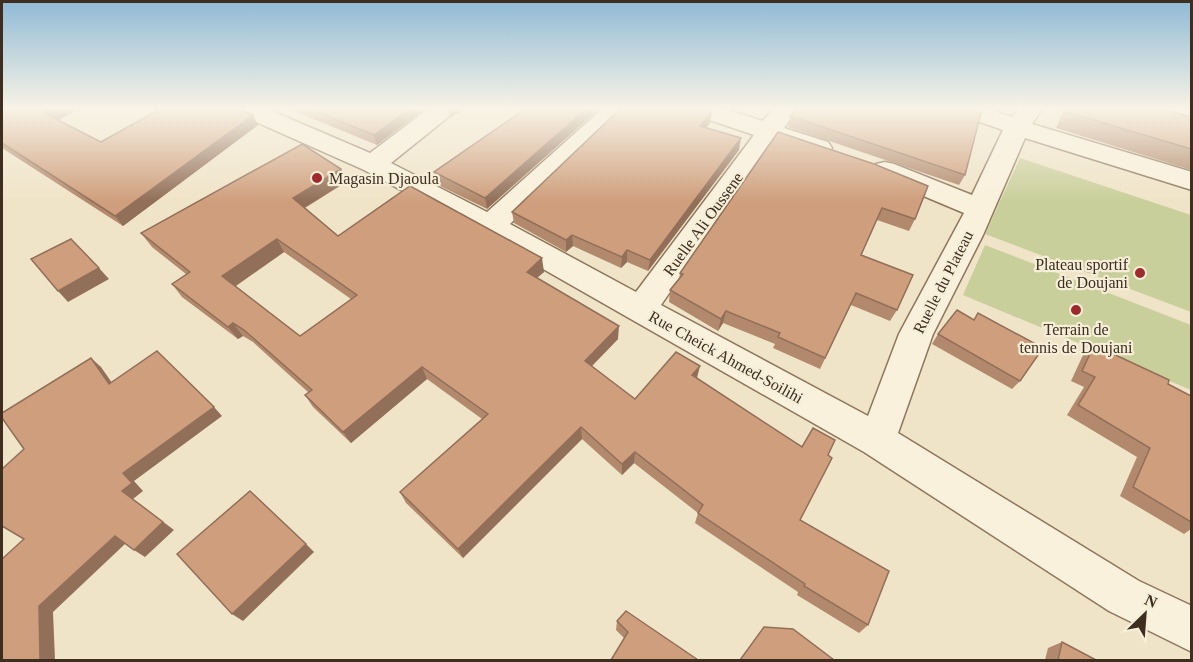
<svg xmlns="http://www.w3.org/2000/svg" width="1193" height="662" font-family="Georgia,serif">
	<rect width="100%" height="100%" fill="#f0e4c8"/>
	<g fill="#c9cf9b">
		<polygon points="1020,158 1191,215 1191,312 985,234"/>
		<polygon points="985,245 1191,325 1191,390 963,295"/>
	</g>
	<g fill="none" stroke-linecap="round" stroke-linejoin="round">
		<defs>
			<polygon id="minor" points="235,109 267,109 370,153 428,109 455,109 452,114 391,163 487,212 602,109 628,109 510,224 636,292 754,135 692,114 689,109 724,109 763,121 773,109 797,109 784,128 828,142 832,148 828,154 819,156 774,142 661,305 868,416 899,334 964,213 876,176 872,170 876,164 885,162 894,164 972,195 1003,130 957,114 954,109 988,109 1012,117 1018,109 1042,109 1032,124 1192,172 1192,190 1025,138 983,235 933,334 898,433 1139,581 1192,606 1192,652 1109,611 864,452 480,233 364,170 238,114"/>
		</defs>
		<use href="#minor" stroke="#8d765c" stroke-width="3"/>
		<use href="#minor" fill="#faf1dc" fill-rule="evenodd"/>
	</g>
	<g fill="#b2896c" fill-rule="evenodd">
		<polygon points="2,109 78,109 58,120 101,142 258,125 123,226 2,148"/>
		<polygon points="289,109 425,109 377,145"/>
		<polygon points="525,109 487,209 436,184 434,172"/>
		<polygon points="1064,109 1161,109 1191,117 1191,170 1056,128"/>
		<polygon points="790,116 965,175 959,185 788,127"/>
		<polygon points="710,123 706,128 739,150 648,271 627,262 621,268 573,246 566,252 514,223 512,212"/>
		<polygon points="778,132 915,219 909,231 877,220 861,255 897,310 890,321 851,305 820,369 773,348 775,344 723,323 718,331 669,302 670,290 679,279 680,273"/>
		<path d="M341 169 346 182 305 208 338 236 544 272 537 278 618 339 592 366 635 399 697 378 802 447 828 455 800 520 868 625 859 633 797 595 798 592 695 523 698 513 634 463 622 475 582 439 463 558 406 503 400 492 482 419 427 379 351 443 313 407 305 395 309 393 253 342 243 336 238 339 182 297 172 284 186 274 152 247 141 233ZM284 252 351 299 300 336 236 286Z"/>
		<polygon points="938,334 1020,381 1012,389 932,344"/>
		<polygon points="1094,345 1191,396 1191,529 1184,534 1120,496 1137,457 1067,415 1084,387 1071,381 1083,355"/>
		<polygon points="617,621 698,660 624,638 616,630"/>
		<polygon points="1062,642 1096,660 1045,660 1048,648"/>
	</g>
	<g fill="#916f58">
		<polygon points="52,109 78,109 52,124 44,113"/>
		<polygon points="409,109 425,109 377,145 374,135"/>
		<polygon points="448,109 466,109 450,118"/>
		<polygon points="586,109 599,109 487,209 485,198"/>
		<polygon points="712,111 710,123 698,137 700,126"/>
		<polygon points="253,115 258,125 123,226 115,216"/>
		<polygon points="741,138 739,150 648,271 650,260"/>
		<polygon points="341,169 346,182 299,211 293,198"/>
		<polygon points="572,235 573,246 566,252 566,240"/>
		<polygon points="277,239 284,252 231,289 222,276"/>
		<polygon points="627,250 627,262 621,268 622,257"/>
		<polygon points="542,258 544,272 528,285 527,272"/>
		<polygon points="99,268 109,279 68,302 58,291"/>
		<polygon points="726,311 723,323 718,331 721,319"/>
		<polygon points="233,323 243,336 238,339 228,327"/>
		<polygon points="619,326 618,339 585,373 585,361"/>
		<polygon points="91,358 101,367 119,393 109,384"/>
		<polygon points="700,366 697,378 692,375"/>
		<polygon points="422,367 427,379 351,443 343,432"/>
		<polygon points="214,407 222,416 134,481 143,491 133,499 174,530 145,557 134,550 122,491 123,473"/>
		<polygon points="581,427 582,439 463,558 458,549"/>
		<polygon points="635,452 634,463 622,475 622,464"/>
		<polygon points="115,536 126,543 53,612 55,660 40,660 39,606"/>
		<polygon points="306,544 314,552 243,621 232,614"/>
	</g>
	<g fill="#cf9f7d" stroke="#916f58" stroke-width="1.5" fill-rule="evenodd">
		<polygon points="2,109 52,109 44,113 101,142 160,109 239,109 253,115 115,216 2,143"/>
		<polygon points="310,109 409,109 374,135"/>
		<polygon points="525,109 586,109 485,198 434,172"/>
		<polygon points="620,109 705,109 712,111 700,126 741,138 650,260 627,250 622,257 572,235 566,240 512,212"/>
		<polygon points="796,109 970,109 981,113 965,175 790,116"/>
		<polygon points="1068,109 1161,109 1191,117 1191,149 1067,112"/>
		<polygon points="778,132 874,164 928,186 915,219 882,208 861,255 913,275 897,310 856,293 825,358 778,337 780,333 726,311 721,319 670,290 683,274 680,273"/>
		<path d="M302 144 341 169 293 198 338 236 410 186 542 258 527 272 619 326 585 361 635 399 676 352 700 366 692 375 802 447 813 428 835 440 828 455 832 458 800 520 889 571 868 625 804 586 805 584 698 513 703 505 635 452 622 464 581 427 458 549 400 492 488 414 422 367 343 432 305 395 312 390 244 330 233 323 228 327 172 284 190 272 141 233ZM277 239 357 295 300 336 222 276Z"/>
		<polygon points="71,239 99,268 58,291 31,259"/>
		<polygon points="957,310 974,320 978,313 1043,348 1020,381 938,334"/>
		<polygon points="1094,345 1169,380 1168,384 1191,396 1191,522 1133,487 1150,448 1078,405 1095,377 1082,371"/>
		<polygon points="157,351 214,407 123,473 132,483 122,491 163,522 134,550 115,536 39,606 40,660 2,660 2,559 24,539 2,526 2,469 24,449 2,418 2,413 91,358 109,384"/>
		<polygon points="250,491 306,544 232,614 177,554"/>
		<polygon points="626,611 698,660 611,660 628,632 617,621"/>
		<polygon points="764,627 793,629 834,660 740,660"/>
		<polygon points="1062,642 1096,660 1058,660"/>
	</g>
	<linearGradient id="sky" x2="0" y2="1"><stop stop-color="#8fbad6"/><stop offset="0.54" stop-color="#f8f3e6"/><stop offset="1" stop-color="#f8f3e6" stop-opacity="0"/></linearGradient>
	<rect width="1193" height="201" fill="url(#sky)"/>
	<g fill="#9e2a2b" stroke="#f7eed8" stroke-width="2">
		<circle cx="317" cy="178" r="6"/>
		<circle cx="1140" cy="273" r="6"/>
		<circle cx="1076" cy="310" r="6"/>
	</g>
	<g text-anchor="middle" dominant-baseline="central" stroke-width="4.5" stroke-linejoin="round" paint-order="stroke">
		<g font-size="16" fill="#3d2e20" stroke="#f7eed8" text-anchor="start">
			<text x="329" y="178">Magasin Djaoula</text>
			<text x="1128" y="264" text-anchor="end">Plateau sportif<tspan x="1128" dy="18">de Doujani</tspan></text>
			<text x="1076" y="329" text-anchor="middle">Terrain de<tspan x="1076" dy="18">tennis de Doujani</tspan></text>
		</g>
		<g font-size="16" fill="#3d2e20" stroke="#f7eed8">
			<text transform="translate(703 224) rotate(-54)">Ruelle Ali Oussene</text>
			<text transform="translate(943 282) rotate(-63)">Ruelle du Plateau</text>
			<text transform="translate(726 357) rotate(29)">Rue Cheick Ahmed-Soilihi</text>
		</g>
	</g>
	<rect width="1193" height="662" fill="none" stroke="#3d2e20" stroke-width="6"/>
	<g transform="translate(1145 614) rotate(25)" stroke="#f7eed8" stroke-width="4.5" paint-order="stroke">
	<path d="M0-4.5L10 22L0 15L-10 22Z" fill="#3d2e20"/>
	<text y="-9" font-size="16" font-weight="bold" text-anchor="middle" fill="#3d2e20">N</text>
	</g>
</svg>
